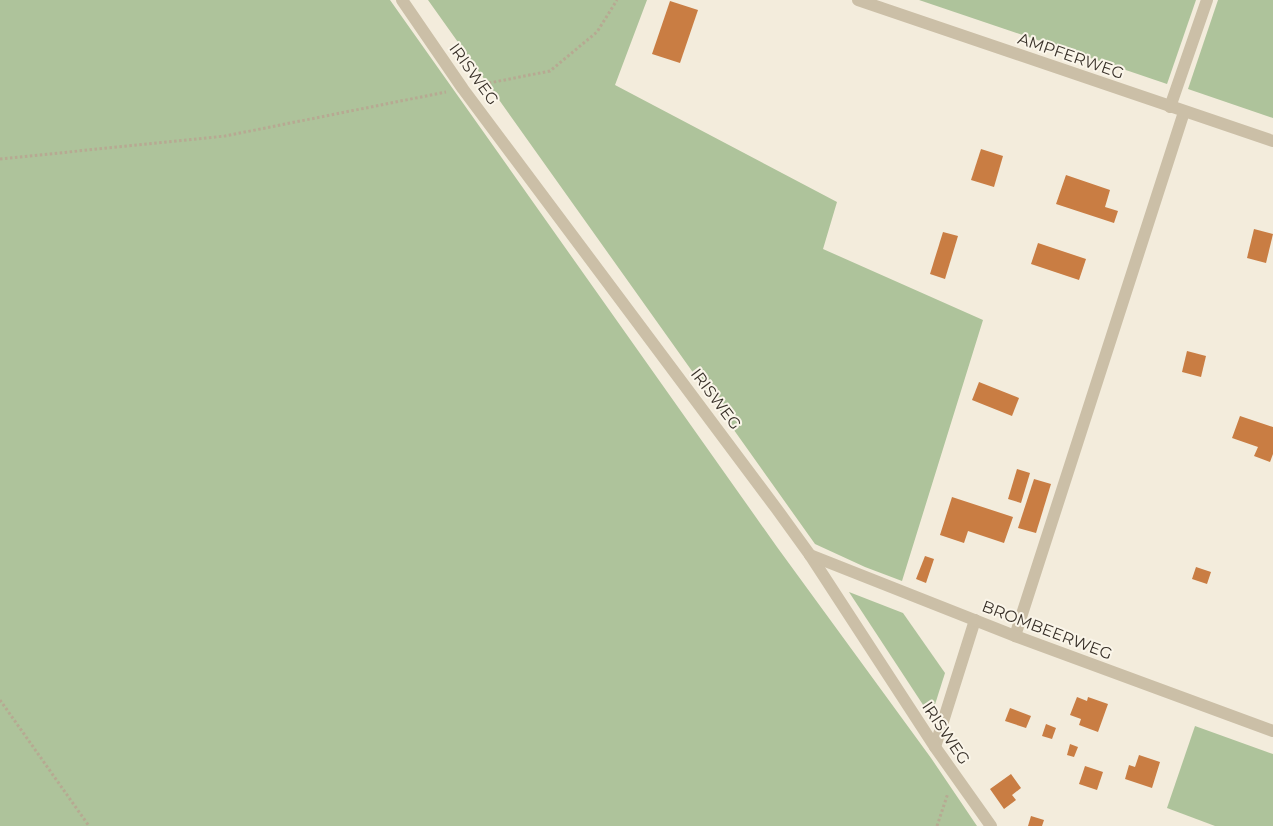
<svg xmlns="http://www.w3.org/2000/svg" width="1273" height="826" font-family="Montserrat,sans-serif">
	<rect width="100%" height="100%" fill="#f3ecdc"/>
	<g fill="#aec39b">
		<polygon points="0,0 390,0 777,547 931,758 977,826 0,826"/>
		<polygon points="428,0 647,0 615,85 837,202 823,249 983,320 902,581 865,567 815,544"/>
		<polygon points="919,0 1196,0 1167,84"/>
		<polygon points="1218,0 1273,0 1273,118 1188,89"/>
		<polygon points="849,592 903,613 945,673 931,717"/>
		<polygon points="1195,726 1273,754 1273,826 1215,826 1167,808"/>
	</g>
	<g fill="#c97d43">
		<polygon points="670,1 698,10 680,63 652,54"/>
		<polygon points="981,149 1003,156 994,187 971,180"/>
		<polygon points="1066,175 1110,190 1105,207 1118,211 1114,223 1056,204"/>
		<polygon points="1254,229 1273,234 1266,263 1247,258"/>
		<polygon points="943,232 958,236 945,279 930,274"/>
		<polygon points="1038,243 1086,259 1079,280 1031,264"/>
		<polygon points="1187,351 1206,356 1201,377 1182,372"/>
		<polygon points="979,382 1019,398 1012,416 972,400"/>
		<polygon points="1240,416 1273,427 1273,454 1270,462 1254,456 1258,447 1232,438"/>
		<polygon points="1017,469 1030,473 1021,503 1008,499"/>
		<polygon points="1034,479 1051,484 1036,533 1018,528"/>
		<polygon points="952,497 1013,517 1004,543 968,531 964,543 940,535"/>
		<polygon points="925,556 934,559 926,583 916,579"/>
		<polygon points="1196,567 1211,572 1207,584 1192,579"/>
		<polygon points="1077,697 1087,701 1088,697 1108,704 1098,732 1079,725 1081,719 1070,715"/>
		<polygon points="1010,708 1031,716 1026,728 1005,721"/>
		<polygon points="1046,724 1056,728 1052,739 1042,736"/>
		<polygon points="1070,744 1078,747 1074,757 1067,755"/>
		<polygon points="1139,755 1160,762 1152,788 1125,779 1129,765 1135,767"/>
		<polygon points="1085,766 1103,772 1097,790 1079,784"/>
		<polygon points="1011,774 1021,788 1012,795 1016,800 1004,809 990,789"/>
		<polygon points="1031,816 1044,820 1042,826 1028,826"/>
	</g>
	<g fill="none" stroke-linecap="round" stroke-linejoin="round">
		<g stroke="#b7a992" stroke-width="3" stroke-dasharray="2.5 2.5" stroke-linecap="butt">
			<polyline points="479,85 550,71 597,32 617,0"/>
			<polyline points="0,159 225,136 446,92"/>
			<polyline points="0,700 89,826"/>
			<polyline points="937,826 948,793"/>
		</g>
		<g stroke="#cbbfa7" stroke-width="12">
			<polyline points="1170,107 1207,0"/>
			<polyline points="1015,636 1184,112"/>
			<polyline points="935,747 975,620"/>
		</g>
		<g stroke="#cbbfa7" stroke-width="12">
			<polyline points="402,0 463,89 776,508 810,555 935,747 991,826"/>
			<polyline points="858,0 1273,141"/>
			<polyline points="810,555 1015,636 1273,731"/>
		</g>
	</g>
	<g text-anchor="middle" dominant-baseline="central" stroke-width="4" stroke-linejoin="round" paint-order="stroke">
		<g font-size="16" fill="#383028" stroke="#faf5e9">
			<text transform="translate(1071 56) rotate(19)">AMPFERWEG</text>
			<text transform="translate(474 74) rotate(54)">IRISWEG</text>
			<text transform="translate(716 399) rotate(53)">IRISWEG</text>
			<text transform="translate(1047 630) rotate(21)">BROMBEERWEG</text>
			<text transform="translate(946 733) rotate(56)">IRISWEG</text>
		</g>
	</g>
</svg>
